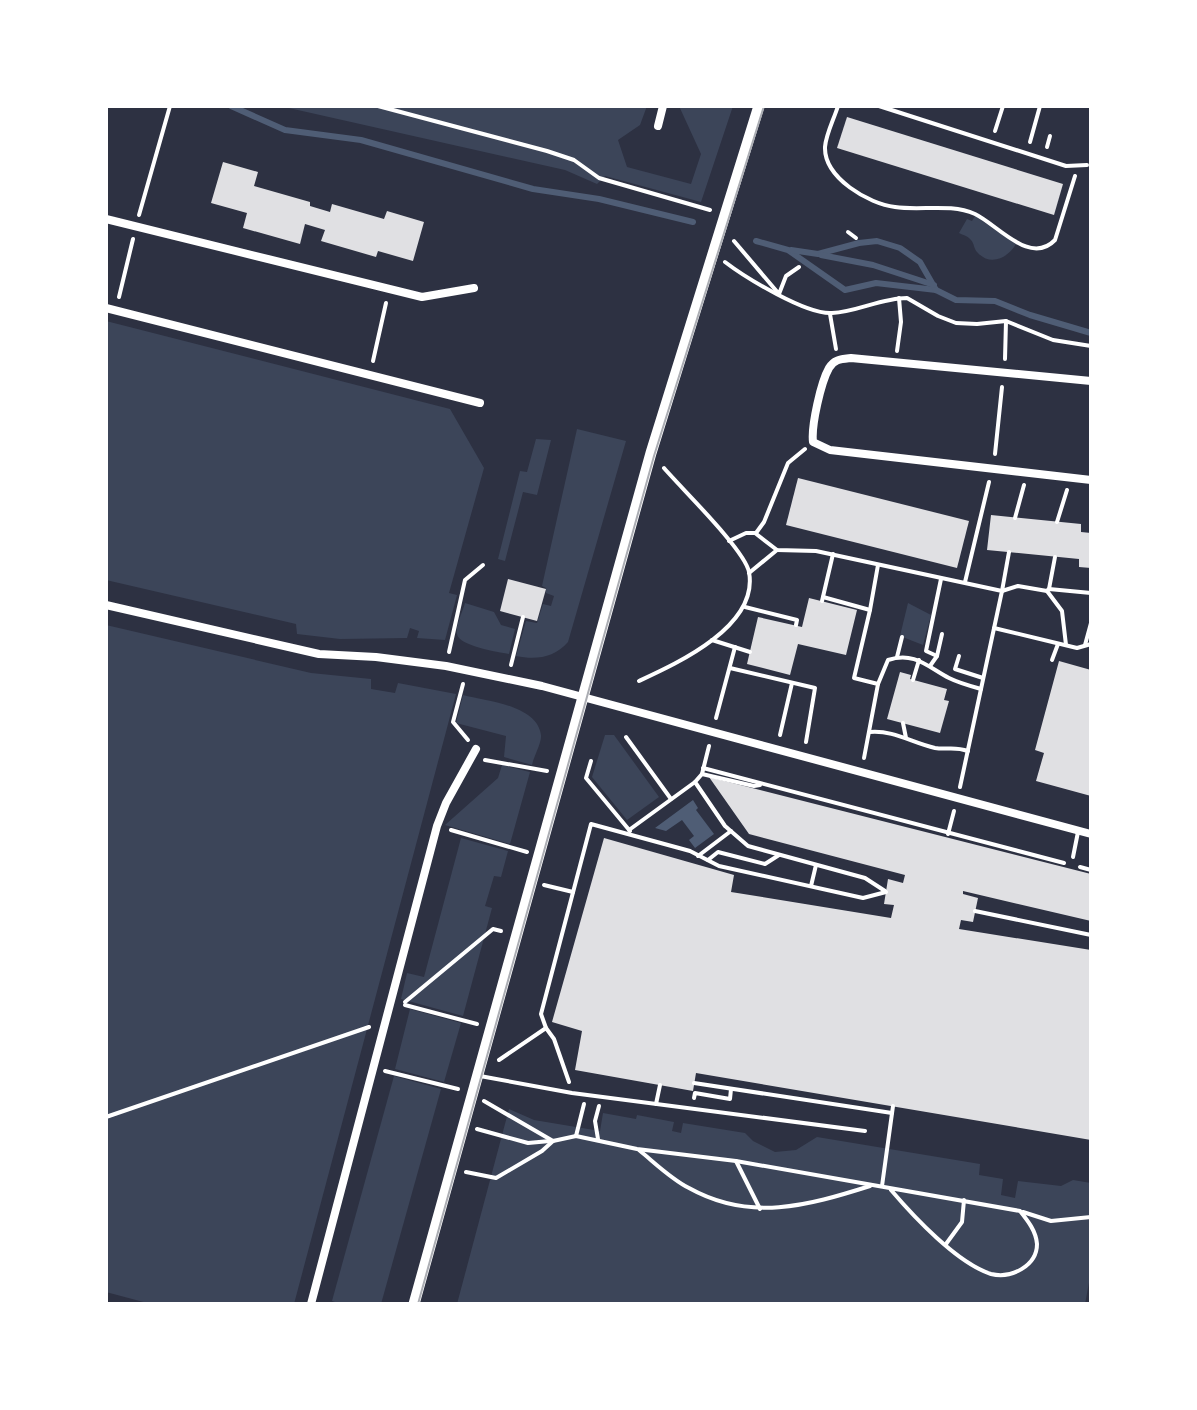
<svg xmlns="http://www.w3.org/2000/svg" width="1197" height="1410" font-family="'Public Sans',sans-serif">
	<rect width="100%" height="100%" fill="#2d3142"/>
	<g fill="#3c4559">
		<polygon points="280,106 647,106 640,125 618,140 627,167 691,184 701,154 679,106 733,106 701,202 605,176 597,184 565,170"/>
		<path d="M975 216 1016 244C1008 258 990 267 977 252 974 249 974 243 971 240 968 236 963 235 959 233L967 219 972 221Z"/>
		<polygon points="106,321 450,409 484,468 449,593 457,595 445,640 417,638 419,631 410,628 407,638 340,639 297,634 296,624 106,580"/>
		<path d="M577 429 626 441 568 642C554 658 536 660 516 656L526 621 537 623 543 604 551 606 554 596 546 593V588L542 586Z"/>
		<polygon points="536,439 551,440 537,495 523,492 505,561 498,559 520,471 527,472"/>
		<path d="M465 603 494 612 501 625 515 629 509 654C498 652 459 646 457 634 455 626 463 611 465 603Z"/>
		<polygon points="908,603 931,615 923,645 900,636"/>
		<polygon points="106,625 311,673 371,679 371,689 395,693 398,683 456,694 294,1304 151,1304 106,1292"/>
		<path d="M463 695C486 701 537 705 541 735 542 742 534 756 532 765L504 757 506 736 456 723Z"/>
		<polygon points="605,735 614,735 659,797 627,820 592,777"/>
		<polygon points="502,765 530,772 510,844 445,825 498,778"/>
		<polygon points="461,838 508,851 501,877 494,876 485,906 492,908 463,1016 401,999 407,973 424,977"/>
		<polygon points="410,1009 461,1023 444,1082 395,1069"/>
		<polygon points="394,1076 441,1089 381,1304 341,1304 332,1301"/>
		<polygon points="509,1109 534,1120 600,1131 603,1113 636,1119 637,1115 674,1122 672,1131 681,1133 683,1123 745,1133 753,1141 775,1152 796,1150 817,1137 980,1164 979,1175 1003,1179 1001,1195 1015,1198 1018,1181 1061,1186 1073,1180 1091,1183 1091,1272 1085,1304 457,1304"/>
	</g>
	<polygon fill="#4f5d75" points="693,800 698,808 696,810 714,834 695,848 689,840 694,836 682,820 666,831 655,828"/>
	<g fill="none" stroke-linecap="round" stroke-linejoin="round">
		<g stroke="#4f5d75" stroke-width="6">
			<polyline points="231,106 285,130 361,140 533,189 599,199 693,222"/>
			<polyline points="756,241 788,250 845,290 876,283 936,290 956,300 995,301 1030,315 1091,333"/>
			<polyline points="791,250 818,254 859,243 877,241 900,248 920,262 936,290"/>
			<polyline points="821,255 873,265 934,285"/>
		</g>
	</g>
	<g fill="#e0e0e3">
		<polygon points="847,117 1063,184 1054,215 837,148"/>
		<polygon points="223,162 258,172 254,186 310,202 310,206 330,212 332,204 384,219 387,211 424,222 413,261 378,251 376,257 321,241 325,230 305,224 300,244 243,228 247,213 211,203"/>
		<polygon points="798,478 969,521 957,568 786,525"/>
		<polygon points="991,515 1081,524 1081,532 1091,533 1091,568 1079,567 1079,559 987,550"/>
		<polygon points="508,579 546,589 537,621 500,611"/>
		<polygon points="809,598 857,610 846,655 798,644 790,675 747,664 758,617 802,627"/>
		<polygon points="1059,661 1091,670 1091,796 1036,781 1044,753 1035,750"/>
		<polygon points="900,672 911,675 910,679 947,689 944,700 949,701 940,733 887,719"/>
		<polygon points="709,777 1091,874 1091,921 963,891 963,894 978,898 973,922 961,920 959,929 1091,950 1091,1140 696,1073 693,1091 575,1070 582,1031 552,1022 604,838 734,875 731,892 891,918 894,905 884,904 888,879 903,883 905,875 749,834"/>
	</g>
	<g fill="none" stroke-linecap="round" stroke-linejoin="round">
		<g stroke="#fff" stroke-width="4">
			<polyline points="378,106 547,151 574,160 599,178 710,210"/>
			<path d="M838 106C834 119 826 134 825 147 824 178 869 204 895 207 921 211 950 203 975 214 998 225 1030 266 1055 240L1075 176"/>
			<polyline points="995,131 1003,106"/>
			<polyline points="1030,142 1040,106"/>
			<polyline points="1047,147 1050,136"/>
			<polyline points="139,215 170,106"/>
			<polyline points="848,232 856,238"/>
			<polyline points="734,241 779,294 786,276 799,267"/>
			<path d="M725 262C746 278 807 315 832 313 857 312 881 298 907 298L938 316 956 323 977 324 1006 321 1053 340 1091 346"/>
			<polyline points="119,297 133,239"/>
			<polyline points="830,314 836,349"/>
			<polyline points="897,351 901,322 899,298"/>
			<polyline points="1005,359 1006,321"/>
			<polyline points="373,361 386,303"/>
			<polyline points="995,454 1002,387"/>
			<polyline points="1015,518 1024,485"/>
			<polyline points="1057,522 1067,490"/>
			<polyline points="756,533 764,522 788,463 805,449"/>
			<polyline points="729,541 746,533 755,533 777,550 816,551 1002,591 960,787"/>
			<polyline points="749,573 777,550"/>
			<polyline points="965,582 989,482"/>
			<polyline points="1049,589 1055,557"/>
			<polyline points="1002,591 1018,586 1047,591 1049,589 1091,593"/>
			<polyline points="1002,591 1009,552"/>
			<polyline points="1047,591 1062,611 1066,645"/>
			<polyline points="823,597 870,610 854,678 878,684 864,758"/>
			<polyline points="822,601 833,554"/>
			<polyline points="745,607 797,620 796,625"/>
			<polyline points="870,610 878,565"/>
			<polyline points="994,628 1077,648 1091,644"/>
			<polyline points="712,640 750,652"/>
			<polyline points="1085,645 1091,623"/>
			<polyline points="449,652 465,580 483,565"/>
			<polyline points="937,656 926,651 941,579"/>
			<polyline points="959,656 955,669 983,678"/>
			<polyline points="897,657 902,637"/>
			<polyline points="1052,660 1058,644"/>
			<polyline points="511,665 523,617"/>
			<polyline points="930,666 937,656 942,634"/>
			<polyline points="730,668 815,688 806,742"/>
			<polyline points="913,680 919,660"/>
			<path d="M639 681C678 663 759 626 749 572 745 550 681 488 664 468"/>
			<polyline points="463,684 453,722 468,740"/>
			<path d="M878 684 888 660C914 651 928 667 949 678 959 683 970 686 981 689"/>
			<polyline points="716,718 735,647"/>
			<polyline points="903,723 906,738"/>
			<path d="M870 732C894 730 912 743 935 748 947 750 954 746 968 751"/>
			<polyline points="780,735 792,683"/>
			<polyline points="626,737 671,799"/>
			<polyline points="709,746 702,774 695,782 725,826 748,846 865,878 885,891"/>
			<polyline points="485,760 547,771"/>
			<polyline points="591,761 586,778 630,831"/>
			<polyline points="703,768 1064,863"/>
			<polyline points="702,774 754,786 760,785"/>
			<polyline points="451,830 527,852"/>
			<polyline points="629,830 695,782"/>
			<polyline points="948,834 954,811"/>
			<polyline points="698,856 731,831"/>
			<polyline points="708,860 718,852 765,864 779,855"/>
			<polyline points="1080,867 1091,870"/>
			<polyline points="544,885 573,892"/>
			<polyline points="811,886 816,865"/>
			<polyline points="975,911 1091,935"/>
			<polyline points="405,1002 493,929 501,931"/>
			<polyline points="405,1005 477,1024"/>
			<polyline points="499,1060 546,1028"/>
			<polyline points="385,1071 458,1089"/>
			<polyline points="569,1082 554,1039 546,1028 541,1014 591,824 690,851 719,866 863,898 886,892"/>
			<polyline points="694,1083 892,1113"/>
			<polyline points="694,1098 695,1093 730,1099 731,1089"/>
			<path d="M484 1101 553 1141 576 1136 637 1149 736 1161 1020 1211C1028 1221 1036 1231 1037 1244 1037 1266 1011 1279 991 1274 957 1263 914 1217 891 1190"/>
			<polyline points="106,1117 369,1027"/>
			<polyline points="477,1129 528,1143 550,1141"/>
			<polyline points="576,1136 584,1104"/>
			<polyline points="598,1139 595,1121 599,1106"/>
			<path d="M639 1150C655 1163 671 1179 689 1188 750 1222 807 1206 870 1186"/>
			<polyline points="736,1161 760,1209"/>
			<polyline points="466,1172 496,1178 542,1151 553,1141"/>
			<polyline points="882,1186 893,1106"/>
			<polyline points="1023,1212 1051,1221 1091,1217"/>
			<polyline points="946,1244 962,1222 964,1200"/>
		</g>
		<g stroke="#fff" stroke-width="4">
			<polyline points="879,106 1066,166 1087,165"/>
			<polyline points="1073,857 1078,832"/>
			<polyline points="480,1076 572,1093 865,1131"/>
			<polyline points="656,1104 660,1085"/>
		</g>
		<g stroke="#fff" stroke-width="8">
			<polyline points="658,126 663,106"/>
			<polyline points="106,219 422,297 474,288"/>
			<polyline points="106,308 480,403"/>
			<path d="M1091 381 851 358C842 359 834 359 829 368 821 382 811 426 813 442L830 450 1091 480"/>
			<polyline points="106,605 319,654 376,657 446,666 542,686 1091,834"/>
			<polyline points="311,1304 437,826 446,803 476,749"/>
		</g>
		<polyline stroke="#fff" stroke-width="11" points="414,1304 651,453 759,106"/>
		<polyline stroke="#abadb3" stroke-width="2" points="418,1304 654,456 764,106"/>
	</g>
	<rect width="1197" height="1410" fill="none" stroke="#ffffff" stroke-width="216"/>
</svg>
